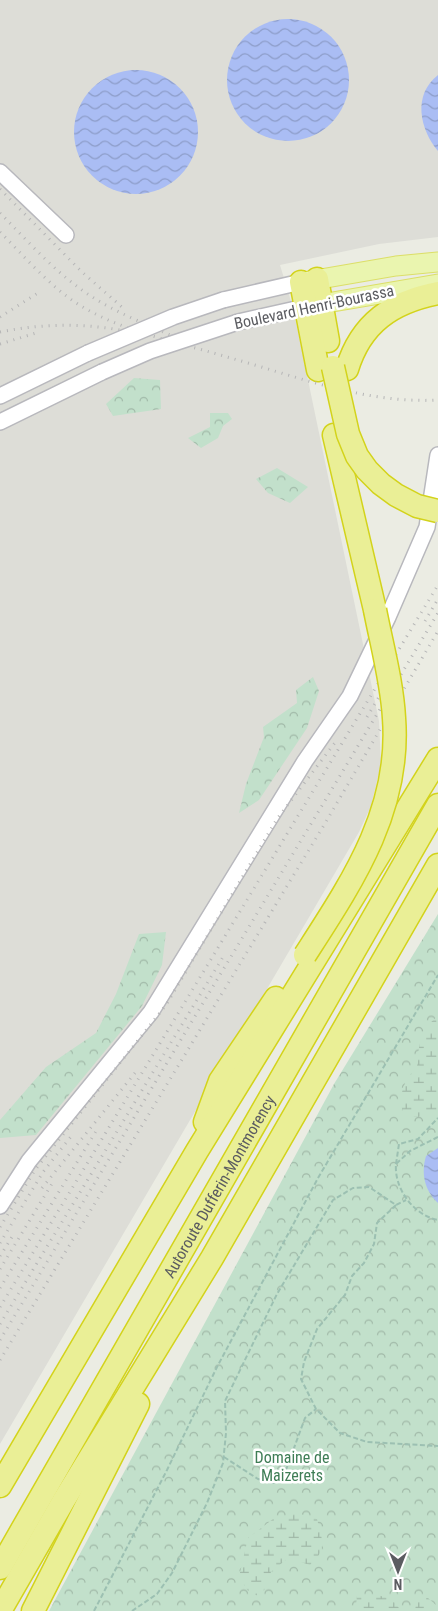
<svg xmlns="http://www.w3.org/2000/svg" width="438" height="1611" font-family="'Roboto Condensed',sans-serif">
	<defs>
		<pattern id="forest-crowns" width="20" height="18" patternUnits="userSpaceOnUse" patternTransform="scale(1.25)"><rect width="20" height="18" fill="#c2e0cb"/><path d="M2 6a3 3 0 1 1 6 0M12 15a3 3 0 1 1 6 0" fill="none" stroke="#a1b9a8"/></pattern>
		<pattern id="wetland-marsh" width="20" height="14" patternUnits="userSpaceOnUse" patternTransform="scale(1.25)"><rect width="20" height="14" fill="#c2e0cb"/><path d="M1 5h8M5 5V1M11 12h8M15 12V8" fill="none" stroke="#a1b9a8"/></pattern>
		<pattern id="water-waves" width="16" height="10" patternUnits="userSpaceOnUse" patternTransform="scale(1.25)"><rect width="16" height="10" fill="#aabdf4"/><path d="M0 5q4-4 8 0t8 0" fill="none" stroke="#8d9dc9"/></pattern>
	</defs>
	<rect width="100%" height="100%" fill="#ebece3"/>
	<polygon fill="#ddddd7" points="0,0 438,0 438,237 379,244 280,265 293,308 379,721 381,764 371,806 359,832 0,1444"/>
	<g fill="url(#forest-crowns)">
		<polygon points="134,378 160,380 161,409 113,416 106,404"/>
		<polygon points="210,413 228,413 232,419 223,426 218,438 201,448 188,438 210,427"/>
		<polygon points="277,468 308,487 290,503 268,493 256,479"/>
		<polygon points="313,677 319,691 307,728 259,800 239,813 246,784 264,737 263,727 297,703 296,690"/>
		<polygon points="438,914 438,1611 49,1611 334,1084"/>
		<polygon points="166,932 162,965 142,1006 36,1135 0,1138 0,1120 46,1067 96,1033 116,994 139,934"/>
	</g>
	<g fill="url(#wetland-marsh)">
		<path d="M438 1016V1110L418 1117 406 1116C395 1103 404 1077 417 1068 419 1045 419 1031 438 1016Z"/>
		<path d="M297 1513 317 1519C322 1540 328 1549 310 1565L288 1558 271 1572 262 1596 250 1594 239 1577 248 1538 273 1519Z"/>
		<polygon points="377,1595 392,1599 399,1608 398,1611 369,1611 356,1606 357,1596"/>
		<polygon points="417,1598 428,1598 437,1606 438,1611 415,1611"/>
	</g>
	<g fill="url(#water-waves)">
		<circle cx="288" cy="80" r="61"/>
		<circle cx="136" cy="132" r="62"/>
		<path d="M438 75V151C420 130 412 95 438 75Z"/>
		<path d="M438 1148V1203C424 1190 421 1173 426 1156Z"/>
	</g>
	<g fill="none" stroke-linecap="round" stroke-linejoin="round">
		<defs>
			<g id="minor">
				<polyline points="0,172 66,235"/>
				<polyline points="223,300 301,282"/>
				<polyline points="238,322 305,307"/>
				<polyline points="0,396 88,353"/>
				<polyline points="0,422 102,372"/>
				<polyline points="0,1206 29,1161 151,1012 305,761 350,696 388,617 427,527 438,455"/>
			</g>
			<g id="major">
				<polyline points="303,282 396,266 438,262"/>
				<polyline points="309,306 438,284"/>
			</g>
			<g id="highway">
				<polyline points="317,279 328,341"/>
				<polyline points="301,282 318,370"/>
				<path d="M347 369C361 323 392 302 438 293"/>
				<polyline points="334,435 375,610"/>
				<polyline points="205,1122 220,1081 276,998"/>
				<polyline points="0,1486 197,1151 438,759"/>
				<path id="s1" d="M0 1568 438 805"/>
				<polyline points="0,1611 64,1500 212,1258 438,865"/>
				<polyline points="33,1611 138,1404"/>
			</g>
		</defs>
		<use href="#minor" stroke="#b8b8bd" stroke-width="18"/>
		<use href="#major" stroke="#dcdf68" stroke-width="21"/>
		<use href="#highway" stroke="#d3d31b" stroke-width="25"/>
		<g stroke="#9cc0b2" stroke-width="2" stroke-dasharray="5 2.5" stroke-linecap="butt">
			<path d="M438 1137 410 1151 396 1164C394 1188 413 1215 438 1220"/>
			<polyline points="396,1164 399,1144 418,1139 438,1118"/>
			<polyline points="396,1205 377,1223 374,1244 364,1263 352,1276 345,1295 317,1329 304,1362 301,1379 316,1409 340,1433 367,1442 438,1446"/>
			<polyline points="224,1457 258,1479 273,1483 283,1478 305,1418 316,1409"/>
			<polyline points="94,1611 167,1470 217,1367 318,1178 438,975"/>
			<polyline points="132,1611 157,1594 172,1573 207,1503 223,1463 226,1433 225,1401 277,1294 333,1200 353,1188 369,1187 396,1205 406,1200"/>
		</g>
		<use href="#minor" stroke="#fff" stroke-width="15"/>
		<use href="#major" stroke="#eaf5af" stroke-width="19"/>
		<use href="#highway" stroke="#eaef96" stroke-width="22"/>
		<g stroke="#b5b5b6" stroke-width="3" stroke-dasharray="1 6" stroke-linecap="butt">
			<polyline points="0,189 82,272 123,308"/>
			<path d="M0 213C25 238 49 266 78 287 105 308 139 321 170 335"/>
			<path d="M0 232C25 257 50 287 81 306 126 333 178 342 227 357 296 376 365 404 438 400"/>
			<polyline points="0,317 38,293"/>
			<path d="M0 332C40 324 80 323 120 330"/>
			<polyline points="0,344 36,333"/>
			<polyline points="425,621 438,599"/>
			<polyline points="367,717 385,687"/>
			<polyline points="42,1188 135,1073"/>
			<polyline points="0,1227 35,1170 166,1005 277,819 337,740"/>
			<polyline points="0,1243 43,1172 73,1134"/>
			<polyline points="0,1256 12,1237"/>
			<polyline points="0,1269 53,1182"/>
			<polyline points="0,1288 98,1128"/>
			<polyline points="0,1307 438,585"/>
			<polyline points="0,1324 223,957"/>
			<polyline points="0,1340 438,613"/>
			<polyline points="0,1360 324,825 438,631"/>
		</g>
		<defs>
			<g id="minor-bridge">
				<polyline points="88,353 173,317 223,300"/>
				<polyline points="102,372 150,351 238,322"/>
			</g>
			<g id="highway-bridge">
				<polyline points="333,367 348,434 357,456 367,470 381,484 396,495 417,506 438,511"/>
				<path d="M305 955C352 882 401 810 394 718 392 682 382 646 375 610"/>
			</g>
		</defs>
		<use href="#minor-bridge" stroke="#b8b8bd" stroke-width="18" stroke-linecap="butt"/>
		<use href="#highway-bridge" stroke="#d3d31b" stroke-width="25" stroke-linecap="butt"/>
		<use href="#minor-bridge" stroke="#fff" stroke-width="15"/>
		<use href="#highway-bridge" stroke="#eaef96" stroke-width="22"/>
	</g>
	<g text-anchor="middle" dominant-baseline="central" stroke-width="5" stroke-linejoin="round" paint-order="stroke">
		<g font-size="16" fill="#5b5c61" stroke="#fff">
			<text transform="translate(314 307) rotate(-12)">Boulevard Henri-Bourassa</text>
			<text stroke="none"><textPath href="#s1" startOffset="440">Autoroute Dufferin-Montmorency</textPath></text>
		</g>
		<g font-size="16" fill="#3e7d55" stroke="#fff">
			<text x="292" y="1457">Domaine de<tspan x="292" dy="18">Maizerets</tspan></text>
		</g>
	</g>
	<g transform="translate(398 1571) rotate(180)" stroke="#ffffff" stroke-width="4" paint-order="stroke">
	<path d="M0-4L9 19L0 12L-9 19Z" fill="#5b5c61"/>
	<text y="-8" font-size="14" font-weight="bold" text-anchor="middle" fill="#5b5c61">N</text>
	</g>
</svg>
